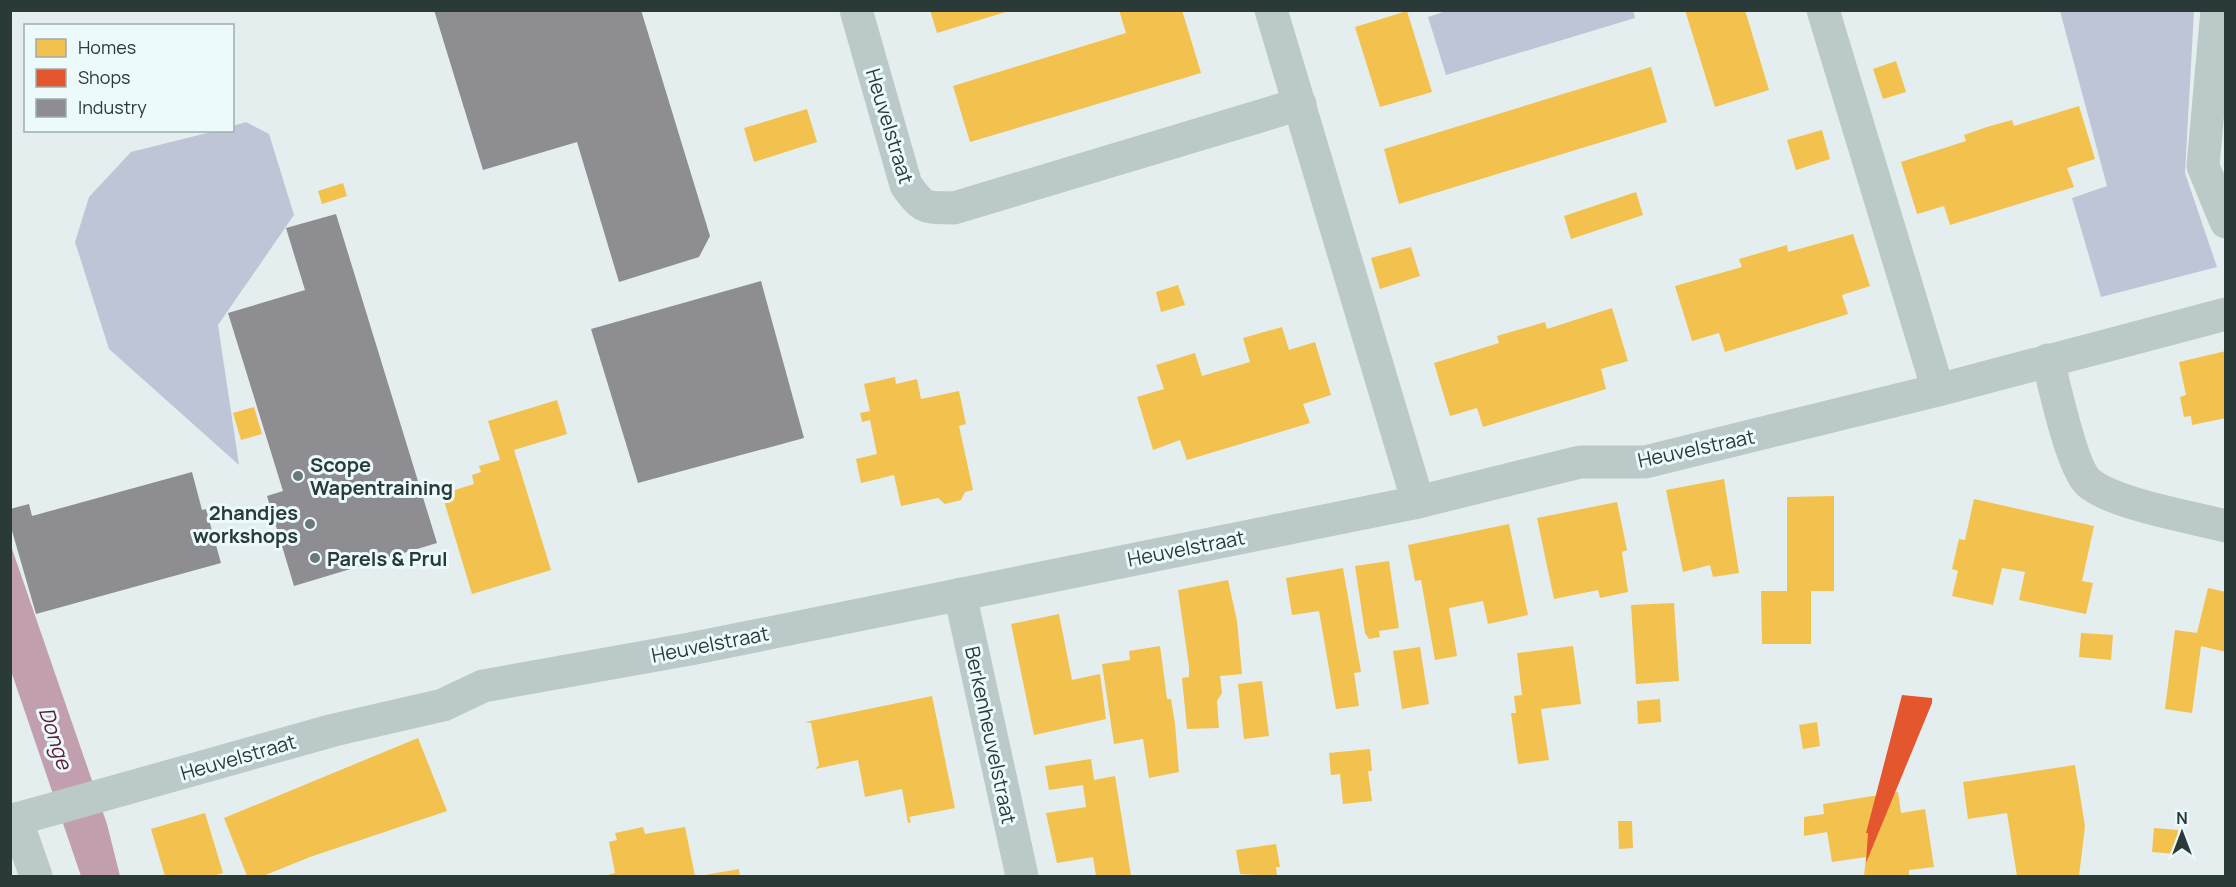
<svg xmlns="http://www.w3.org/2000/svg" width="2236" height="887" font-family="Manrope,sans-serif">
	<rect width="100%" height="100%" fill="#e4eeef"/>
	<g fill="#bec5d7">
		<polygon points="1449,10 1633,10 1635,18 1446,75 1428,17"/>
		<polygon points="2060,11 2194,11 2185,173 2217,267 2101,297 2072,198 2107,186"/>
		<polygon points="246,122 269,134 294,215 218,325 239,465 109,349 75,242 89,197 131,152 215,131 232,130 233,126"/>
	</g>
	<polygon fill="#c29faf" points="10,543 107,824 120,876 81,876 11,671"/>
	<g fill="#f2c14e">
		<polygon points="930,10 1009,10 1009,11 937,33"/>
		<polygon points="1119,10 1182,10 1201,73 970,142 953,86 1126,33"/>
		<polygon points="1685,10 1745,10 1769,90 1715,107"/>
		<polygon points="1407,11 1432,92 1380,107 1355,27"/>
		<polygon points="1896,61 1906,92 1883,99 1873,69"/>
		<polygon points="1651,67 1667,122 1399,204 1384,149"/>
		<polygon points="2079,106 2095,159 2067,168 2074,187 1950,225 1944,206 1917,214 1901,162 1966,141 1964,135 1987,127 2012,120 2014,126"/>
		<polygon points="807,109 817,142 754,162 744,128"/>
		<polygon points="1822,130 1830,159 1796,170 1787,140"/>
		<polygon points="343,183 347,196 322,204 318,191"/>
		<polygon points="1636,192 1643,215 1571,239 1564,216"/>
		<polygon points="1853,234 1870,286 1842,295 1848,314 1725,352 1719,333 1692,341 1675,286 1742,267 1739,259 1787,245 1788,252"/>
		<polygon points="1411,247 1420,276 1380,289 1371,258"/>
		<polygon points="1178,285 1185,305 1161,312 1156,292"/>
		<polygon points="1612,308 1628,361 1601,369 1606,389 1483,427 1477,408 1450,416 1434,363 1499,343 1497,336 1545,322 1547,329"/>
		<polygon points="1282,327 1289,350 1315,342 1331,395 1303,404 1310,423 1187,460 1180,440 1153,450 1137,397 1164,389 1156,365 1195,353 1202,376 1250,362 1243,338"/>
		<polygon points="2226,351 2226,418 2192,425 2191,416 2184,417 2180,397 2186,395 2179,362"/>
		<polygon points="895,377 896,384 917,379 921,399 959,391 966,424 959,426 973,490 965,492 961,500 945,504 938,498 901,506 894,475 861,483 856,459 877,454 870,420 862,422 860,413 870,411 864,384"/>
		<polygon points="557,400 567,434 514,450 551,570 472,594 442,494 474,484 472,475 481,472 479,466 500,460 488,421"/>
		<polygon points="254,407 262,434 241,440 233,413"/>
		<polygon points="1724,479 1739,573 1713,577 1710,565 1683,572 1666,490"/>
		<polygon points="1834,496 1834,591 1811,591 1811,644 1762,644 1761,591 1787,591 1787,497"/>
		<polygon points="1974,499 2094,526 2082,581 2093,583 2086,614 2019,600 2025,572 2002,568 1993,605 1952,596 1958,571 1952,569 1959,539 1965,540"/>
		<polygon points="1617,502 1627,550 1622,552 1628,592 1600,598 1598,590 1554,599 1537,518"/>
		<polygon points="1509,524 1528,615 1488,624 1483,601 1449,608 1457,656 1435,660 1421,580 1415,581 1408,545"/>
		<polygon points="1389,561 1399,628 1379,631 1380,637 1369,639 1365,633 1355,566"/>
		<polygon points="1343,568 1361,672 1354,673 1359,706 1336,709 1319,611 1292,615 1286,578"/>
		<polygon points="1228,580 1237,621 1242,674 1220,676 1222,693 1217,701 1219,728 1187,729 1182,678 1189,677 1189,667 1178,590"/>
		<polygon points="2208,588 2226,592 2226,652 2201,646 2192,713 2165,709 2175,630 2197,633"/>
		<polygon points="1674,603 1679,681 1636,684 1631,605"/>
		<polygon points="1059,614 1072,680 1100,674 1106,719 1034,735 1011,624"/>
		<polygon points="2081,633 2113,635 2111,660 2079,657"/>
		<polygon points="1160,646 1167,699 1171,699 1175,724 1179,772 1149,778 1143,739 1114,744 1102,664 1130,660 1129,651"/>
		<polygon points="1573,646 1581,704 1541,709 1549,760 1518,764 1511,713 1516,713 1514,696 1522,695 1517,653"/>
		<polygon points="1420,647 1429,704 1402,709 1393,651"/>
		<polygon points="1262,681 1269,736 1244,739 1238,684"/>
		<polygon points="932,696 955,808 909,817 911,822 908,823 902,789 865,797 858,760 815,769 819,765 811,723 805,722"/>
		<polygon points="1660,699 1661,722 1638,724 1637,701"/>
		<polygon points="1817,722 1820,746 1803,749 1799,725"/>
		<polygon points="418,738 447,811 310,857 263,876 247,876 224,818"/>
		<polygon points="1370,749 1372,771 1368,771 1372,801 1343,804 1340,774 1331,775 1329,753"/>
		<polygon points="1091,759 1094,780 1115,776 1131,876 1096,876 1093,857 1057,863 1046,813 1086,807 1083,785 1049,790 1045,766"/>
		<polygon points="2075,765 2085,826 2079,876 2017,876 2007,813 1968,819 1963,782"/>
		<polygon points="1898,792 1901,813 1925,809 1934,867 1909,870 1909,876 1864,876 1866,857 1832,862 1827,832 1804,836 1804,817 1824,814 1823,804"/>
		<polygon points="205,813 223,873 213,876 165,876 151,829"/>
		<polygon points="1618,821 1632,821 1633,848 1619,849"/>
		<polygon points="643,827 645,834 685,827 695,876 604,876 615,873 609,842 617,840 615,833"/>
		<polygon points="2154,828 2178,830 2176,854 2152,852"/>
		<polygon points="1276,844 1280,867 1276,867 1277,876 1240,874 1236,850"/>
		<polygon points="739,869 740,876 705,876 705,875"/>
	</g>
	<polygon fill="#e4572e" points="1902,695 1932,698 1932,703 1866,863 1868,833 1866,833"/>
	<g fill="#8d8d92">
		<polygon points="434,10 641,10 710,236 699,257 619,282 577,142 483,170"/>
		<polygon points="336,214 437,543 294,586 267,496 283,491 228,313 305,290 286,228"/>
		<polygon points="761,281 804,438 638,483 591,329"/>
		<polygon points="192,472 202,510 206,509 221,563 36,614 10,524 10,509 29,504 32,516"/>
	</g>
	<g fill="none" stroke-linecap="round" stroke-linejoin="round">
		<g stroke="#bcc9c9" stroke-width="33">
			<path d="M856 10 906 185C924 210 924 207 954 208L1300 104"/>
			<polyline points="1271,10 1418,502"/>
			<polyline points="1823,10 1938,390"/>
			<polyline points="2217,10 2203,166 2226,222"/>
			<path d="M2048 360C2054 384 2072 469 2089 483 2114 504 2191 517 2226 526"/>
			<polyline points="960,594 1022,876"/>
			<polyline points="16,819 36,876"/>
			<polyline points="10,821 334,730 443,705 483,686 690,649 1418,502 1580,462 1645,462 1938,390 2226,314"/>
		</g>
	</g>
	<g fill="#6b7978" stroke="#ecfafb" stroke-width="2">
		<circle cx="298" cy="476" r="6"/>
		<circle cx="310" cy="524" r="6"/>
		<circle cx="315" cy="558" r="6"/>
	</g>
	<g text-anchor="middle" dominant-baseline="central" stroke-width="6" stroke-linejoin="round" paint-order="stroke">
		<g font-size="20" fill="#2a3a38" stroke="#ecfafb">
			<text transform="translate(890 126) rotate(73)">Heuvelstraat</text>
			<text transform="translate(1696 448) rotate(-12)">Heuvelstraat</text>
			<text transform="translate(1186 548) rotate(-11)">Heuvelstraat</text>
			<text transform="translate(710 644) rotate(-11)">Heuvelstraat</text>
			<text transform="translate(991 735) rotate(78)">Berkenheuvelstraat</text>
			<text transform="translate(238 757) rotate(-16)">Heuvelstraat</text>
		</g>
		<g font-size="20" font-weight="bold" fill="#2a3a38" stroke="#ecfafb" text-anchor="start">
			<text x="310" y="464">Scope<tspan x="310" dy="23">Wapentraining</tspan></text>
			<text x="298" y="512" text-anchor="end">2handjes<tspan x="298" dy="23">workshops</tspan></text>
			<text x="327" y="558">Parels &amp; Prul</text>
		</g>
		<g font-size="21" font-style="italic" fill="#5e1d37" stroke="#ecfafb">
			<text transform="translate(56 738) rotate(72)">Donge</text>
		</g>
	</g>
	<rect width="2236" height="887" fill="none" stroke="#2a3a38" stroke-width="24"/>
	<rect x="24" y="24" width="210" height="108" fill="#ecfafb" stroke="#9eadad" stroke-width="1.5"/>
	<rect x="36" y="39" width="30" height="18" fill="#f2c14e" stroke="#9eadad" stroke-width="1.5"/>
	<text x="78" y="54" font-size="18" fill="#2a3a38">Homes</text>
	<rect x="36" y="69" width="30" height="18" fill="#e4572e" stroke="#9eadad" stroke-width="1.5"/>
	<text x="78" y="84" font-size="18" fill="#2a3a38">Shops</text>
	<rect x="36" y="99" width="30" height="18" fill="#8d8d92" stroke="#9eadad" stroke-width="1.5"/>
	<text x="78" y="114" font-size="18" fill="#2a3a38">Industry</text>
	<g transform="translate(2182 833)" stroke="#ecfafb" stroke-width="4.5" paint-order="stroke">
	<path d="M0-4.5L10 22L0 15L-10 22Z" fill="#2a3a38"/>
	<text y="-9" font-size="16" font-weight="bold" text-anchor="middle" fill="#2a3a38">N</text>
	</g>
</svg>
